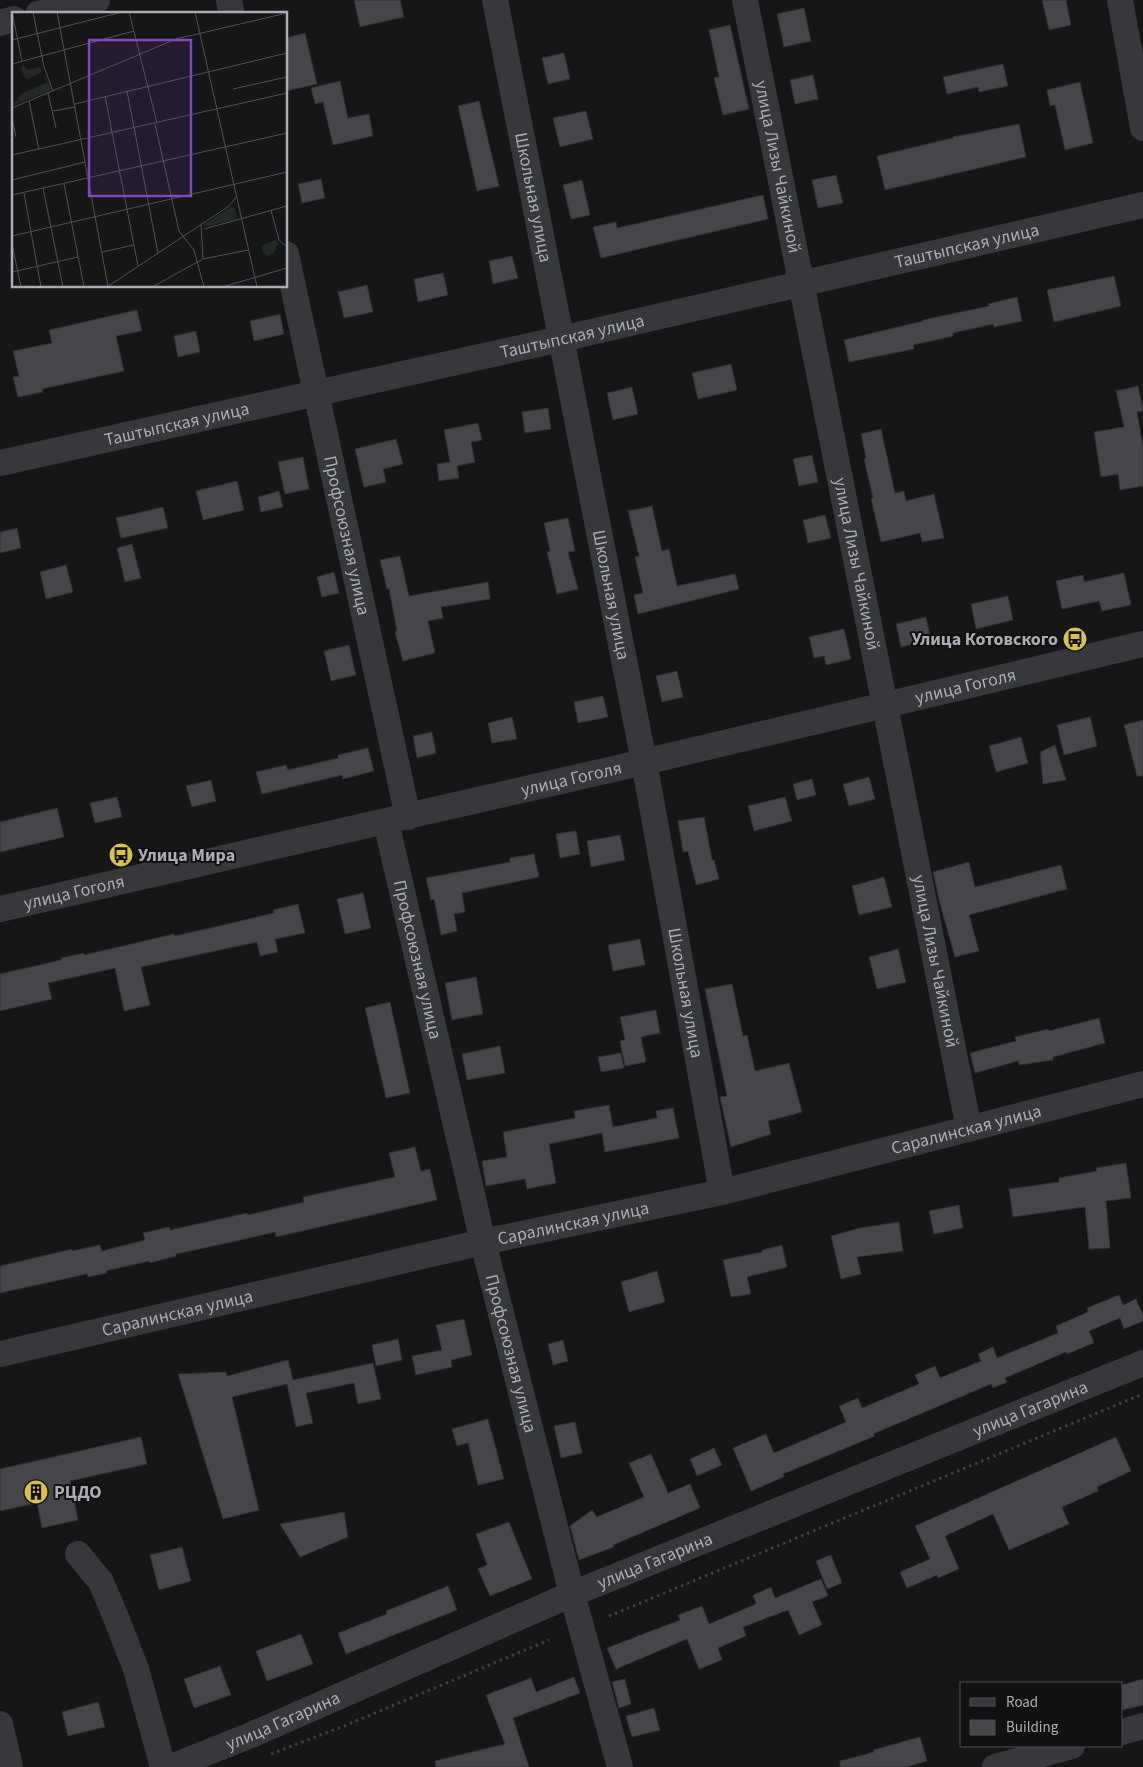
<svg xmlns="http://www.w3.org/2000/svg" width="1143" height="1767" font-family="'Source Sans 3',sans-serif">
	<rect width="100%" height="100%" fill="#161617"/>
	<g fill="#45464a" stroke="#313033">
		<polygon points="354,0 400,0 404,17 360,27"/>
		<polygon points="1042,0 1066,0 1071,25 1049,30"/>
		<polygon points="804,8 811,41 784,47 777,14"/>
		<polygon points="730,25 749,109 723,115 714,78 719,77 709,30"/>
		<polygon points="305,33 317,84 286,91 286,38"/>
		<polygon points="564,53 570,79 548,84 542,58"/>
		<polygon points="1003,64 1008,86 979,92 978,87 947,94 943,77"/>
		<polygon points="813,75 818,99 795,104 790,80"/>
		<polygon points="340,81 348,118 369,114 373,136 333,145 323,102 315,104 311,88"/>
		<polygon points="1080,82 1093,143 1065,150 1055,105 1050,106 1047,90"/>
		<polygon points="479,101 499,186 477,191 458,106"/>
		<polygon points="586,111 593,139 560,147 553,118"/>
		<polygon points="1019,124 1026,157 885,190 877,156 953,138 953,137"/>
		<polygon points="836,175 843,203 818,208 812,180"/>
		<polygon points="321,179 325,198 302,203 298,184"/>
		<polygon points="582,180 590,215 571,219 563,185"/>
		<polygon points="763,195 768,219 601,258 593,227 616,222 617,228"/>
		<polygon points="512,256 518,278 493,284 489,261"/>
		<polygon points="443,273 448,295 418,302 414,279"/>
		<polygon points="1114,276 1121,306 1054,322 1047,290"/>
		<polygon points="367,285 373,312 344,318 338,292"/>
		<polygon points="1017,297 1022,321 994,327 993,324 953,333 953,336 913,345 914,349 849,362 844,340 923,321 923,320 989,306 988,304"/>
		<polygon points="137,310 142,331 116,336 124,371 42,389 43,392 18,397 13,377 19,376 13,351 52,343 49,330"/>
		<polygon points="280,314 284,334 254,341 250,321"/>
		<polygon points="196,331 200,352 178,357 174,336"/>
		<polygon points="731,364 737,390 698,399 692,373"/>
		<polygon points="1138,386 1143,408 1143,411 1137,412 1143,447 1143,486 1120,490 1118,474 1101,477 1094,432 1124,427 1116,391"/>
		<polygon points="632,387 638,414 613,420 607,393"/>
		<polygon points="548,408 551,429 525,433 522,412"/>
		<polygon points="478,423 482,440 471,442 475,462 457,466 459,478 439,481 437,464 450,462 444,430"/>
		<polygon points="881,429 895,493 904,491 906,501 934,494 944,538 922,542 920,533 881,542 871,499 873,498 864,459 866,458 861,434"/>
		<polygon points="396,439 403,464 383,469 386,482 364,487 355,449"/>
		<polygon points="812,455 818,482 799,486 793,459"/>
		<polygon points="303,457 309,489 285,494 278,462"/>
		<polygon points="237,481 244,510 203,520 196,491"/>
		<polygon points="279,491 283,507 261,512 258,497"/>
		<polygon points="652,506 662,551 669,549 677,586 735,574 739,589 638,614 634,595 643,593 635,557 639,556 628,511"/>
		<polygon points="163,507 168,528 121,538 116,518"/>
		<polygon points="825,515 831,538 808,543 803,520"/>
		<polygon points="568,518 575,551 568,552 578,589 557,594 547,552 550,551 544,523"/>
		<polygon points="17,528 21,548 0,553 0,532"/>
		<polygon points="132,544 141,578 125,582 117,548"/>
		<polygon points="400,556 409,596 488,582 490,599 441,607 443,618 428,621 435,653 403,661 395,632 397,631 389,589 387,589 380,560"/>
		<polygon points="66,565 73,592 46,599 40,572"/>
		<polygon points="334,572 339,593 322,597 317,577"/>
		<polygon points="1124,573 1131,605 1102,611 1099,601 1062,609 1056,581 1083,575 1084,582"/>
		<polygon points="1008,596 1013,620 976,629 971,604"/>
		<polygon points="926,617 931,640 901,647 896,624"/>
		<polygon points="844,629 851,659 826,665 824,656 814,658 809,637"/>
		<polygon points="349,645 356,675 331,681 324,651"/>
		<polygon points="677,671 683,697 662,702 656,676"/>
		<polygon points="603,696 608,717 578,723 574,702"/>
		<polygon points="512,717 517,739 492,743 488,723"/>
		<polygon points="1090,717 1097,746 1064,755 1057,725"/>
		<polygon points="1143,720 1143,776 1137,776 1124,725"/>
		<polygon points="432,732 436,753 417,758 413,736"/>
		<polygon points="1021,737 1028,763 996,772 989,746"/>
		<polygon points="1055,745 1066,780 1043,784 1040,752"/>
		<polygon points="368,748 374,771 343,779 342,775 262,794 256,772 286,765 288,770 338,758 338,755"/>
		<polygon points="869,777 875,799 849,806 843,784"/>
		<polygon points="812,779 816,795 797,800 793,784"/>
		<polygon points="211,780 216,801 192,807 186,786"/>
		<polygon points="117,797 122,817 95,823 90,803"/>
		<polygon points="785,797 792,821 754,831 748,806"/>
		<polygon points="57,808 64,837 0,852 0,822"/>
		<polygon points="704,817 712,860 714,860 719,879 696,885 688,851 683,852 678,821"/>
		<polygon points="576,831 580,854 560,858 556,834"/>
		<polygon points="620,835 625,860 591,867 587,841"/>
		<polygon points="534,854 539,877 462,893 465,912 454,914 457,931 441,935 434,899 431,900 426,878 510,862 510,858"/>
		<polygon points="969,862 975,887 1061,865 1067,889 969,915 979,951 955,957 940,904 933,872"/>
		<polygon points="884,877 892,907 859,915 852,886"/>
		<polygon points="363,893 371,928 345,934 337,899"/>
		<polygon points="298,904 305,933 275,939 278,952 260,956 257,942 141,967 150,1005 124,1011 115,968 48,983 52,999 0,1011 0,974 61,960 61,958 84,953 84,955 174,934 175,936 206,929 274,913 273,910"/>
		<polygon points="640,939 645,965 613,971 608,945"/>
		<polygon points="898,949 906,982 877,989 869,957"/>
		<polygon points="476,977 483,1014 452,1020 445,983"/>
		<polygon points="732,984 743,1036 747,1035 755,1071 789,1063 802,1112 768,1121 771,1134 731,1147 720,1097 727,1096 705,989"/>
		<polygon points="390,1002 410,1093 386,1098 365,1008"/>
		<polygon points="656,1010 660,1033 641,1037 646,1062 625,1066 620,1041 625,1040 620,1017"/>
		<polygon points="1099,1018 1105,1043 1053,1057 1053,1060 1019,1065 1018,1061 975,1073 970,1053 1016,1041 1015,1037 1048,1029 1049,1031"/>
		<polygon points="500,1046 505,1073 467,1080 462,1054"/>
		<polygon points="621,1053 624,1068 601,1072 598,1057"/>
		<polygon points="609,1105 613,1127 657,1118 656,1111 673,1108 679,1138 605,1152 602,1133 549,1144 556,1183 527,1189 525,1179 486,1186 482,1161 507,1157 503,1132 575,1118 574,1111"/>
		<polygon points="415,1147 421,1171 430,1169 437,1200 276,1237 275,1232 232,1242 176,1254 176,1256 150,1263 149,1261 106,1271 107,1273 88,1277 87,1274 0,1293 0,1266 72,1249 72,1251 100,1245 102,1251 145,1240 143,1233 169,1227 170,1230 247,1213 248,1215 304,1202 303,1197 395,1177 389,1153"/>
		<polygon points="1126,1163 1131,1198 1106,1201 1110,1248 1089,1249 1085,1207 1013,1217 1009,1189 1059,1182 1059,1178 1097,1171 1096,1168"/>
		<polygon points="959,1205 963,1228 934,1234 929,1211"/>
		<polygon points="899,1222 903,1251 857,1257 861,1274 841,1279 831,1236 860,1228"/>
		<polygon points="782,1245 787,1267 747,1277 751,1294 731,1297 723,1260 762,1252 762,1250"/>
		<polygon points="657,1271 665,1302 629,1312 621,1282"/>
		<polygon points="1119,1295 1123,1305 1136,1299 1143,1315 1143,1321 1124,1329 1120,1318 1089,1331 1094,1343 1067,1354 1066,1352 1005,1378 1007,1382 993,1388 991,1384 873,1434 875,1436 783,1474 784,1477 751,1491 733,1448 766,1434 774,1453 846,1422 839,1406 858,1398 862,1408 919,1384 915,1375 935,1366 940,1378 981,1361 978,1354 993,1347 997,1358 1058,1333 1056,1326 1088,1312 1087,1308"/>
		<polygon points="464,1319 472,1355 451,1360 452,1367 416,1375 412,1356 442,1350 436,1325"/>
		<polygon points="398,1339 402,1360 376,1366 372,1345"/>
		<polygon points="563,1340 568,1361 553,1365 548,1344"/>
		<polygon points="288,1360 293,1380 373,1363 381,1399 358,1404 354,1383 306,1393 313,1423 296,1427 287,1384 232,1397 259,1510 223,1519 178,1374 226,1372 227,1376"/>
		<polygon points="488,1419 504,1479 478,1485 468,1443 457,1446 452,1429"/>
		<polygon points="575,1422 582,1453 561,1458 554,1426"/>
		<polygon points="141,1437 147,1464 70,1481 78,1520 42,1528 37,1503 0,1511 0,1469"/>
		<polygon points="1116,1437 1131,1471 1097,1487 1098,1491 1062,1507 1069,1524 1009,1550 993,1514 945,1536 959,1569 938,1578 937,1575 907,1588 900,1572 930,1559 915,1526"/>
		<polygon points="714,1448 722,1465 697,1476 690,1459"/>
		<polygon points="651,1454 668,1493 690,1484 700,1508 613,1545 614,1547 579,1560 570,1526 592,1510 597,1517 644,1497 629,1463"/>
		<polygon points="344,1512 348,1537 300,1557 280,1524"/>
		<polygon points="509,1522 532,1579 490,1596 478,1569 487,1565 476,1534"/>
		<polygon points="182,1547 191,1581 159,1590 150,1555"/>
		<polygon points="831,1555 842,1583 827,1589 816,1561"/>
		<polygon points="821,1579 828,1596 812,1602 822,1625 799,1635 788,1610 743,1627 746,1636 718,1648 722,1660 699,1669 687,1639 616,1669 607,1648 680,1620 678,1615 702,1606 709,1624 756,1604 753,1595 771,1587 775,1598"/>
		<polygon points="448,1586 457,1610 346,1654 338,1633 387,1614 386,1611"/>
		<polygon points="301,1634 313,1664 267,1681 256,1651"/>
		<polygon points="220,1666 231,1695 194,1708 184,1679"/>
		<polygon points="574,1677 580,1693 513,1718 529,1767 436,1767 435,1761 505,1744 486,1695 531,1678 536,1692"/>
		<polygon points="625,1679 631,1704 619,1708 612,1682"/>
		<polygon points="1143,1679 1143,1705 1122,1710 1122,1685"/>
		<polygon points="98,1702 105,1727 68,1736 62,1712"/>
		<polygon points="654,1708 660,1730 632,1737 626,1716"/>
		<polygon points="920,1737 927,1761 906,1767 840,1767 840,1761 874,1752 873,1750"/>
	</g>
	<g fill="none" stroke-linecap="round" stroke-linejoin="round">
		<g stroke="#3e3e43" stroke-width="3" stroke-dasharray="2.5 4" stroke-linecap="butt">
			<polyline points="609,1616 1143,1394"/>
			<polyline points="271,1754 344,1726 549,1640"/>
		</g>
		<g stroke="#37383c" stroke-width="26">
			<polyline points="229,0 232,14"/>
			<path id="s1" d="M495 0 644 762 722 1192"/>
			<path id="s2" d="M745 0 969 1129"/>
			<polyline points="1120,0 1143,128"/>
			<polyline points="38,14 97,0"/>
			<polyline points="0,23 14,19"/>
			<path id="s3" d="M286 254 408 817"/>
			<path id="s4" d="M0 463 561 339 1143 205"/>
			<path id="s5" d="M386 822 483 1242 572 1594 620 1767"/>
			<path id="s6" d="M0 909 644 762 1143 644"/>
			<path id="s7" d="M0 1354 483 1242 722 1192 1143 1084"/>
			<polyline points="78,1554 101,1582 117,1620 136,1669 163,1767"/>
			<polyline points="0,1724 10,1767"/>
			<polyline points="1122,1732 1143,1726"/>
			<path id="s8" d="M171 1767 251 1735 572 1594 1143 1363"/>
			<polyline points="995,1767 1072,1746"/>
		</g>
	</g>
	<defs>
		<symbol id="bus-disc" viewBox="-11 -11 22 22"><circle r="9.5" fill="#dbc04a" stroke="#111112"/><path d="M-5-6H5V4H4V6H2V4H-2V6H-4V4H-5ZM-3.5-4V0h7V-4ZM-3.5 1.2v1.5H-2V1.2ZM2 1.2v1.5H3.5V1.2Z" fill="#111"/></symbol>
		<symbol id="building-disc" viewBox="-11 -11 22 22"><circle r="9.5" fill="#dbc04a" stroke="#111112"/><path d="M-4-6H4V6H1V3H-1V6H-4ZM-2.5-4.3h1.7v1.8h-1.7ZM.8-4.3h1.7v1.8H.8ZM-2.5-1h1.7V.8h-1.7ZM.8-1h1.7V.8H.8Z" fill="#111"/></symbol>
	</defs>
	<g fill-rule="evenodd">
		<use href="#bus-disc" x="1061" y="625" width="28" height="28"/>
		<use href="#bus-disc" x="107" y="841" width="28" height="28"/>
		<use href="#building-disc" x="22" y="1478" width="28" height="28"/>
	</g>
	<g text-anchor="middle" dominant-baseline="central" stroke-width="4" stroke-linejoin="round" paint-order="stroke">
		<g font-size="18" fill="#aaacb6" stroke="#111112">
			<text stroke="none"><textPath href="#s2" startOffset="170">улица Лизы Чайкиной</textPath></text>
			<text stroke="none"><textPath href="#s1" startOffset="201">Школьная улица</textPath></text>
			<text stroke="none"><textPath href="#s4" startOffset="991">Таштыпская улица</textPath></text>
			<text stroke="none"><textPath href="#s4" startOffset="586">Таштыпская улица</textPath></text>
			<text stroke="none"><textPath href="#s4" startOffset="181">Таштыпская улица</textPath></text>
			<text stroke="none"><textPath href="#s3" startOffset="288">Профсоюзная улица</textPath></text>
			<text stroke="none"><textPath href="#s2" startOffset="575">улица Лизы Чайкиной</textPath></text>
			<text stroke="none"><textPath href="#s1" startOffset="606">Школьная улица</textPath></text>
			<text stroke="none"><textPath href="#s6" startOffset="991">улица Гоголя</textPath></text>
			<text stroke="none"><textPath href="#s6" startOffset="586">улица Гоголя</textPath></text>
			<text stroke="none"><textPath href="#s6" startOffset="76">улица Гоголя</textPath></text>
			<text stroke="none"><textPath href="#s5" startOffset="141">Профсоюзная улица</textPath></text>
			<text stroke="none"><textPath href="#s2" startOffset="980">улица Лизы Чайкиной</textPath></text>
			<text stroke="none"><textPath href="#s1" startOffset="1011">Школьная улица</textPath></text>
			<text stroke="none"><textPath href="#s7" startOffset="992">Саралинская улица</textPath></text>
			<text stroke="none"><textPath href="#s7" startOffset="588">Саралинская улица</textPath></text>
			<text stroke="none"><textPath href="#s7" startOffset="182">Саралинская улица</textPath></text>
			<text stroke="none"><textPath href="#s5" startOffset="546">Профсоюзная улица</textPath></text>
			<text stroke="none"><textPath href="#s8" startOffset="931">улица Гагарина</textPath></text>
			<text stroke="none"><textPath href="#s8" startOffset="526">улица Гагарина</textPath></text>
			<text stroke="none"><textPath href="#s8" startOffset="121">улица Гагарина</textPath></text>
		</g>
		<g font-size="18" font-weight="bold" fill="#aaacb6" stroke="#111112" text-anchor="start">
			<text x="1058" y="639" text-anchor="end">Улица Котовского</text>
			<text x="138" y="855">Улица Мира</text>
			<text x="54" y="1492">РЦДО</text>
		</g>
	</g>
	<g transform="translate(12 12)">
		<rect width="275" height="275" fill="#161617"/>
		<path d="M11 53 17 58 29 55 30 60 14 68 9 57ZM31 61 40 78 0 94 10 81 34 71ZM218 195 223 196 225 207 192 215 191 213ZM263 228 267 230 262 240 256 244 251 241 250 234Z" fill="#232924"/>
		<path fill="none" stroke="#515257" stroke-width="1" d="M0 0 10 49M21 0 32 55 41 79M45 0 96 274M117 0 145 111M183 0 245 275M0 28 110 0M0 52 122 19M221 77 275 65M115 79 146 241M36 81 44 116M93 84 126 254M17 89 27 138M63 92 275 41M0 96 164 27 275 1M41 99 63 95M0 106 4 125M143 112 167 219 182 238 192 275M0 143 275 81M0 168 73 150M52 172 72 275M31 176 51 275M12 181 29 275M0 183 275 121M259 198 267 228 275 235M192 217 275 194M0 224 275 160M0 232 9 275M90 240 122 233M191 247 236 238M0 260 66 245M95 275 217 194 224 185M140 275 191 247 189 212M210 275 275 256"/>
		<path fill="#8446bd" fill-opacity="0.15" stroke="#8446bd" stroke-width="2.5" d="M77 28H179V184H77Z"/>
		<rect width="275" height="275" fill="none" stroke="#aaacb6" stroke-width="2.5"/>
	</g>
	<rect x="960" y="1682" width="162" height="65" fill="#111112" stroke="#4e4f54"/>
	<rect x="970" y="1698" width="25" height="8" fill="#37383c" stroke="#4e4f54"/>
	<text x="1006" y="1707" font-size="15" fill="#aaacb6">Road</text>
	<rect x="970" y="1720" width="25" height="15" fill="#45464a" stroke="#4e4f54"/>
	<text x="1006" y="1732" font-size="15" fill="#aaacb6">Building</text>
</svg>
